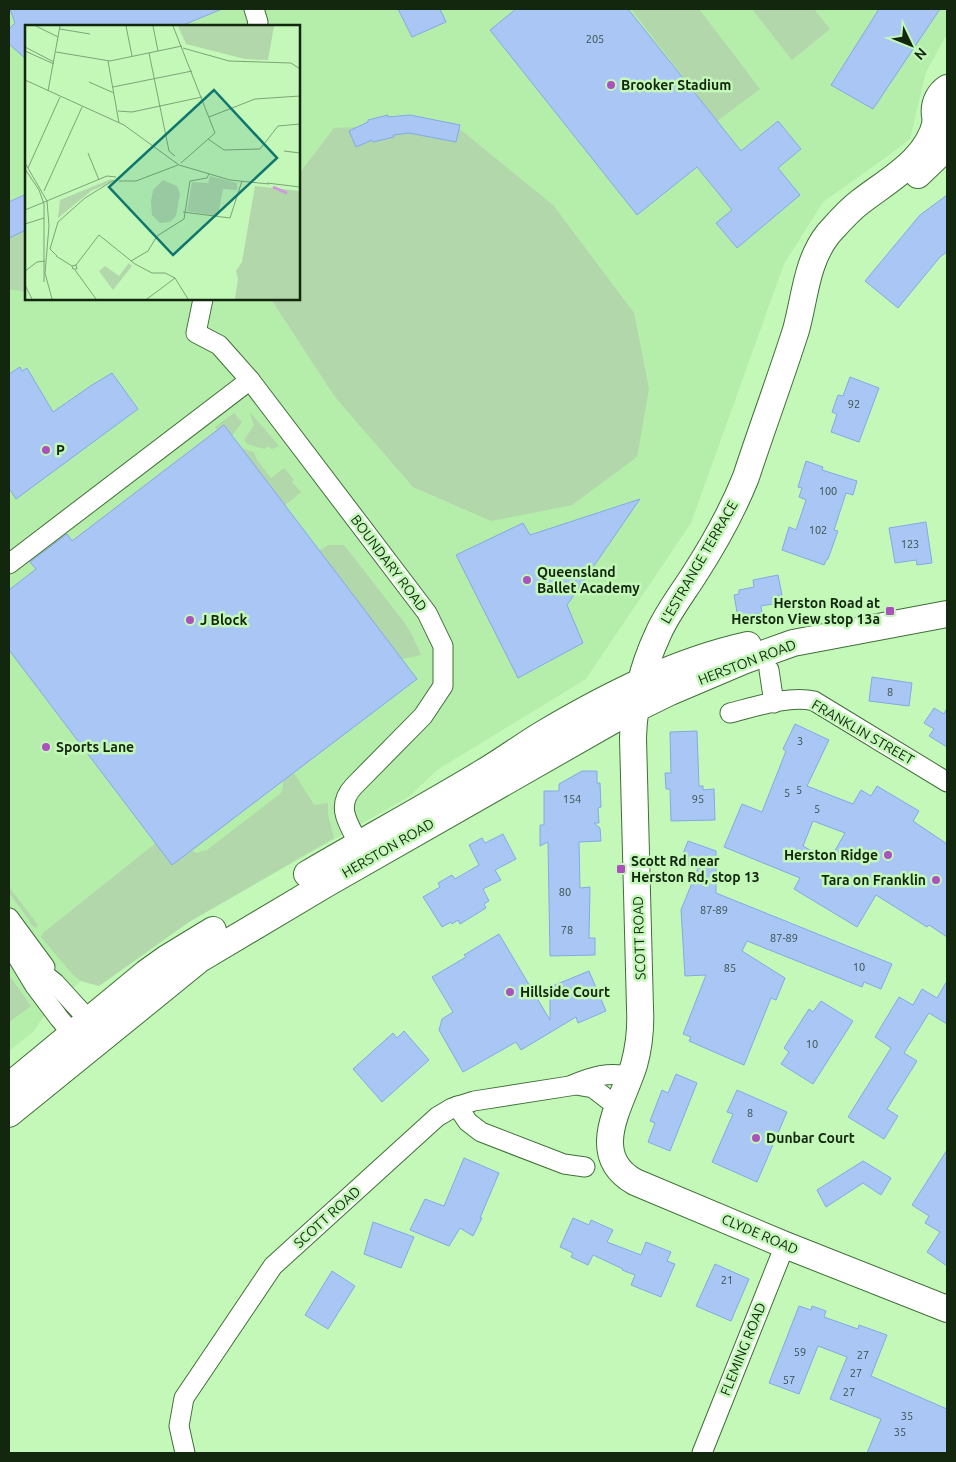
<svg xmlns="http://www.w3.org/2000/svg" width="956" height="1462" font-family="Ubuntu,sans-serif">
	<rect width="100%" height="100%" fill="#c3f8b9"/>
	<path fill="#b5eeaa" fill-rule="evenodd" d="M9 9H947V34L926 72 910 139 888 156 823 202 784 264 691 523 586 679 437 770 410 796 189 922 99 986 81 981 44 1016 34 1031 9 1051ZM26 26H299V299H26Z"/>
	<g fill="#b1d7aa" fill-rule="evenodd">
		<polygon points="631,9 699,9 760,89 717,121"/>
		<polygon points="752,9 814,9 830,29 792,60"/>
		<polygon points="451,122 553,205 634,313 649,389 637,457 572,505 491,521 413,487 335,397 271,299 299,299 299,174 334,128"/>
		<polygon points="26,230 26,292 9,289 9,238"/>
		<polygon points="249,411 279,446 272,449 267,446 265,449 247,444 244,440 254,425"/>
		<path d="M234 413 242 422 232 436 241 448 254 452 257 460 271 478 284 468 294 480 292 482 301 492 285 505 319 551 328 545H344L404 622 412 635 421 655 402 659 417 679 294 773 314 805 328 803V815L334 838 189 922 99 986 81 981 73 975 41 937 43 933 156 843 9 650V590L36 569 29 561 66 533 72 541 217 430 215 427ZM283 781V787L281 793 207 850 197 853 192 851Z"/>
		<polygon points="9,887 38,925 35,928 29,922 30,921 9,893"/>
		<polygon points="9,975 31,1006 9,1022"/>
	</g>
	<g fill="#a9c6f5" stroke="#84a9e6" fill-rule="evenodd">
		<polygon points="10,9 222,9 181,26 26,26 26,59 9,44 9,29 15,23"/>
		<polygon points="398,9 440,9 446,22 412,37"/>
		<polygon points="516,9 628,9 741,151 778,121 801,149 778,168 800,195 737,248 716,223 732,210 697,167 637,215 490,30"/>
		<polygon points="879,9 940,9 873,109 831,85"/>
		<polygon points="388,115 388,117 410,115 460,125 456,142 409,133 393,135 394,137 373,142 372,140 356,147 349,131 368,122 368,120"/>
		<polygon points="26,194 26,230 9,238 9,202"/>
		<polygon points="947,195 947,252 940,257 898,308 865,281 920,215"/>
		<polygon points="20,367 22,371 27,368 53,412 92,385 112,373 138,409 16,499 9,488 9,374"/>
		<polygon points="850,377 879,388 859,442 831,432 837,414 832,412 838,395 843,396"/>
		<polygon points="224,425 417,679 172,865 9,650 9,590 36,569 30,562 67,534 72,541"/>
		<polygon points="806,461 823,467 822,470 857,481 853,495 846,493 834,530 838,531 828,559 827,559 824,565 782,550 789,527 796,530 806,500 799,497 802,488 798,487"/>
		<polygon points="640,499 567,605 583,643 518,678 456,555 523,523 530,535"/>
		<polygon points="926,522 932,563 917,565 916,560 895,563 889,528"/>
		<polygon points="778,575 782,595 772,597 773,604 761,606 762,613 738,618 734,595 739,594 739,590 754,587 753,580"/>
		<polygon points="872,677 912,683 909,706 869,701"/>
		<polygon points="934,708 944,714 947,708 947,747 929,736 934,729 924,723"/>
		<path d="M795 724 829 740 807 786 853 804 861 790 871 796 877 786 919 811 913 821 947 844V937L929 925 927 927 876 895 857 927 794 889 800 878 724 847 742 804 762 812 786 751 783 749ZM813 821 845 833 829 861 803 846Z"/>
		<polygon points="697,731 699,786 703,786 703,790 714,789 715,820 671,821 670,789 666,789 665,773 671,773 670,732"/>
		<polygon points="582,771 597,771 597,783 600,783 601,807 598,808 599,823 594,823 600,828 601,841 579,842 580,888 590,887 589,938 595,938 595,955 550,956 548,842 540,846 540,825 544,825 544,791 559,791 559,784"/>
		<polygon points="503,834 516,859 495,870 501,880 483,889 489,901 484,904 486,908 460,924 458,920 452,924 451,922 442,927 423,897 440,887 438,883 452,875 455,879 479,865 469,845 482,838 485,843"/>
		<polygon points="688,841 716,851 716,893 892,964 881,989 864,982 862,987 747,941 742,951 785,978 776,1000 771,998 744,1065 689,1041 691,1037 683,1034 706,975 685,976 681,910 698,868 680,861"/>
		<polygon points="499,934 550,1020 550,987 589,971 606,1011 578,1023 576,1017 521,1050 516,1042 463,1072 439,1030 442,1019 453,1012 432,977 466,957 464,955"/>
		<polygon points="947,981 947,1024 929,1013 904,1053 917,1061 887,1109 898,1116 884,1139 848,1117 891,1048 875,1037 899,997 913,1005 922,989 937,998"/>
		<polygon points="821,1001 853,1021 813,1084 781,1064 789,1052 784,1048 809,1009 813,1012"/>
		<polygon points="404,1031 429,1060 382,1102 353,1069 393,1033 397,1038"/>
		<polygon points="676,1074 697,1083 670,1151 648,1142 655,1123 650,1121 662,1090 668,1093"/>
		<polygon points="737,1090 787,1112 757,1182 712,1162 733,1114 727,1112"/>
		<polygon points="947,1150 947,1266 927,1252 940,1232 925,1223 929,1216 912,1205"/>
		<polygon points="464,1158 499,1173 480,1218 482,1218 473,1236 460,1228 449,1246 410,1230 425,1199 444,1206"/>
		<polygon points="863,1161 891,1178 881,1195 863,1183 826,1207 817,1190"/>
		<polygon points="573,1218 589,1225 591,1220 613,1230 607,1242 641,1255 646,1242 671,1252 667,1261 675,1264 661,1297 631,1285 635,1275 622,1270 623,1269 593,1255 588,1265 571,1257 573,1253 560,1247"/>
		<polygon points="373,1222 414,1237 401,1268 364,1254"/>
		<polygon points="715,1264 749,1279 731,1321 696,1306"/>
		<polygon points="332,1271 355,1286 328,1329 305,1315"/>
		<polygon points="799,1306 811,1310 812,1306 826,1311 824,1317 858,1329 859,1325 887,1335 871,1376 947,1409 947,1453 867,1453 881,1419 830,1399 847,1357 818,1346 799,1394 769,1383"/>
	</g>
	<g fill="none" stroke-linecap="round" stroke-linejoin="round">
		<defs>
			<g id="street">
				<polyline points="254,9 258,22 257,26"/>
				<path d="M203 299 196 333 219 345 250 380 427 613 443 646V686L423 716 354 786C335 806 348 823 359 844"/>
				<polyline points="9,564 250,380"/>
				<polyline points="769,670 774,703"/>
				<path d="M730 713C754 707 790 695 814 701L947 782"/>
				<polyline points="9,918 45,967"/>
				<polyline points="9,943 35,986 59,1018 79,1042"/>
				<polyline points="23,957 55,983 96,1028"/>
				<path d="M572 1085C594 1076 607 1072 630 1076"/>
				<polyline points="457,1106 468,1122 481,1132 564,1164 585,1167"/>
				<polyline points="185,1453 179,1426 184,1398 273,1266 437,1117 452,1108 474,1101 576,1085 593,1088 619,1108"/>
				<polyline points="702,1453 785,1245"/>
			</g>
			<g id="secondary">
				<path d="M936 121C928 160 888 180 860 202 848 211 838 223 828 234 806 262 805 298 796 330 780 380 762 428 746 477 732 512 714 544 694 575 682 594 667 613 658 634 643 666 634 703 633 738L640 1008C641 1027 639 1047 634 1065 622 1104 586 1154 635 1182L785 1245 947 1309"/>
				<path d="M947 135C930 123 931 99 947 88"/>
				<polyline points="918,175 947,147"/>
				<path d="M307 874C365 840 424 808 482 773 504 760 524 745 546 732 609 695 676 661 748 645"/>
				<polyline points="9,1086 146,973 167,958 213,930"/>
				<polyline points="9,1114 200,959 326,884 617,718 670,692 743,661 793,643 947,614"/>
			</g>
		</defs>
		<use href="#street" stroke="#406f38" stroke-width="21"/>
		<use href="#secondary" stroke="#406f38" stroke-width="28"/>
		<use href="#street" stroke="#fff" stroke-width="19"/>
		<use href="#secondary" stroke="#fff" stroke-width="26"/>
	</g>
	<g fill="#ac52be" stroke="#c3f8b9" stroke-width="2">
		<circle cx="611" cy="85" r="5"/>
		<circle cx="46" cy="450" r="5"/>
		<circle cx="527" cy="580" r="5"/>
		<rect x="885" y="606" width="10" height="10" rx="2.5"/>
		<circle cx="190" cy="620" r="5"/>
		<circle cx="46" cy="747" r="5"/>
		<circle cx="888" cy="855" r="5"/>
		<rect x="616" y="864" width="10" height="10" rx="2.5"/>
		<circle cx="936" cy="880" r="5"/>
		<circle cx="510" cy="992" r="5"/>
		<circle cx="756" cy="1138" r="5"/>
	</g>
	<g text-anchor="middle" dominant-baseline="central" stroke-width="5" stroke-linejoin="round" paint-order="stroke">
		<g font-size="11" fill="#384f48">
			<text x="595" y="39">205</text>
			<text x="854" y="404">92</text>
			<text x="828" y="491">100</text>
			<text x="818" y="530">102</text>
			<text x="910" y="544">123</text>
			<text x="890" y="692">8</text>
			<text x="800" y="741">3</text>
			<text x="799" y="790">5</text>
			<text x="787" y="793">5</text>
			<text x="572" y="799">154</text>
			<text x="698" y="799">95</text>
			<text x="817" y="809">5</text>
			<text x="565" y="892">80</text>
			<text x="714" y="910">87-89</text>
			<text x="567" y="930">78</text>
			<text x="784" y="938">87-89</text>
			<text x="859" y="967">10</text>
			<text x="730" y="968">85</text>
			<text x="812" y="1044">10</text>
			<text x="750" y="1113">8</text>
			<text x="727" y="1280">21</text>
			<text x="800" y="1352">59</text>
			<text x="863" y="1355">27</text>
			<text x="856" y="1373">27</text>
			<text x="789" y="1380">57</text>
			<text x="849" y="1392">27</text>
			<text x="907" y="1416">35</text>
			<text x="900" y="1432">35</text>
		</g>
		<g font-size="14" font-weight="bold" fill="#13270f" stroke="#c3f8b9" text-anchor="start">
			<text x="621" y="85">Brooker Stadium</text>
			<text x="56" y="450">P</text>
			<text x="537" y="572">Queensland<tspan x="537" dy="16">Ballet Academy</tspan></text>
			<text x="880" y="603" text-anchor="end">Herston Road at<tspan x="880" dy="16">Herston View stop 13a</tspan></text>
			<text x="200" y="620">J Block</text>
			<text x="56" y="747">Sports Lane</text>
			<text x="878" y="855" text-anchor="end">Herston Ridge</text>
			<text x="631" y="861">Scott Rd near<tspan x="631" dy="16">Herston Rd, stop 13</tspan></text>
			<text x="926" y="880" text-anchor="end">Tara on Franklin</text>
			<text x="520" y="992">Hillside Court</text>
			<text x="766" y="1138">Dunbar Court</text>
		</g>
		<g font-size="14" fill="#13270f" stroke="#c3f8b9">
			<text transform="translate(699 562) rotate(-60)">L'ESTRANGE TERRACE</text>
			<text transform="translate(389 563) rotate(53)">BOUNDARY ROAD</text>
			<text transform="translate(747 662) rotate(-21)">HERSTON ROAD</text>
			<text transform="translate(863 732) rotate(30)">FRANKLIN STREET</text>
			<text transform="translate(388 848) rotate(-30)">HERSTON ROAD</text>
			<text transform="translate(639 938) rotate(-92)">SCOTT ROAD</text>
			<text transform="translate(327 1217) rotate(-42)">SCOTT ROAD</text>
			<text transform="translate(760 1234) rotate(23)">CLYDE ROAD</text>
			<text transform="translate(743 1349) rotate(-68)">FLEMING ROAD</text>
		</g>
	</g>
	<g transform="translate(25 25)">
		<rect width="275" height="275" fill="#c3f8b9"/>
		<path d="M153 1H249L243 35 220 34 161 19ZM185 151 212 158V165L198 164 193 191 162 186 167 157 183 158ZM86 154 88 156 66 166 33 193 35 175ZM138 155 152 161 155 169 151 191 145 197 135 198 127 190 126 177 128 165ZM230 161 275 166V274H210L213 254 211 246 217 237ZM104 238 107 241 88 265 74 246 80 241 94 251Z" fill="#b1d7aa"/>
		<path fill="none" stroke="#d295df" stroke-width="2.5" d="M248 162 262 168"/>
		<path fill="none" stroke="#7da475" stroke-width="1" d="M11 1 33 12M101 1 107 31M128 1 133 26M148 1 190 108 156 138M35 4 65 9M0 22 29 37M158 23 204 36 266 38 275 44M0 26 29 39M31 27 85 36 157 21M124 28 144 126 150 131M83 36 94 98M0 55 99 100 154 140 205 155 244 159M64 57 89 68M88 62 167 46M23 66 35 1M93 86 107 87 177 72M184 92 230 74 275 71M183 114 199 125 235 124 253 101 275 99M259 126 275 128M63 128 74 155M0 138 22 176 24 201 20 248 27 274M3 143 35 72M0 144 14 165 19 179V257M94 156H111L153 140M242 158 275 162M19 166 57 82M0 185 82 151 91 152M158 187 205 193 217 156M0 199 19 193M31 231 47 241M32 231 25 224 33 197 60 173 89 155M106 236 123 226 132 211 159 194 165 156 182 153 184 149M51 240 74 210 110 239 127 248H140L150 253 163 274M51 240 52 244H48L47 241ZM50 245 71 274M0 246 12 237 20 236M0 260 7 274M122 274 150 253"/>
		<path fill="#0f766e" fill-opacity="0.15" stroke="#0f766e" stroke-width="2.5" d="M189 65 252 133 148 230 84 162Z"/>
		<rect width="275" height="275" fill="none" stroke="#13270f" stroke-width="2.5"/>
	</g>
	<rect width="956" height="1462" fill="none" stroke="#13270f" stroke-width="20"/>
	<g transform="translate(911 45) rotate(133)" stroke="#c3f8b9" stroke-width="4" paint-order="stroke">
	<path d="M0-4L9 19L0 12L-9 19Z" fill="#13270f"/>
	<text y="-8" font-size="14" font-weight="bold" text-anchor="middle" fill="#13270f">N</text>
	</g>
</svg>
